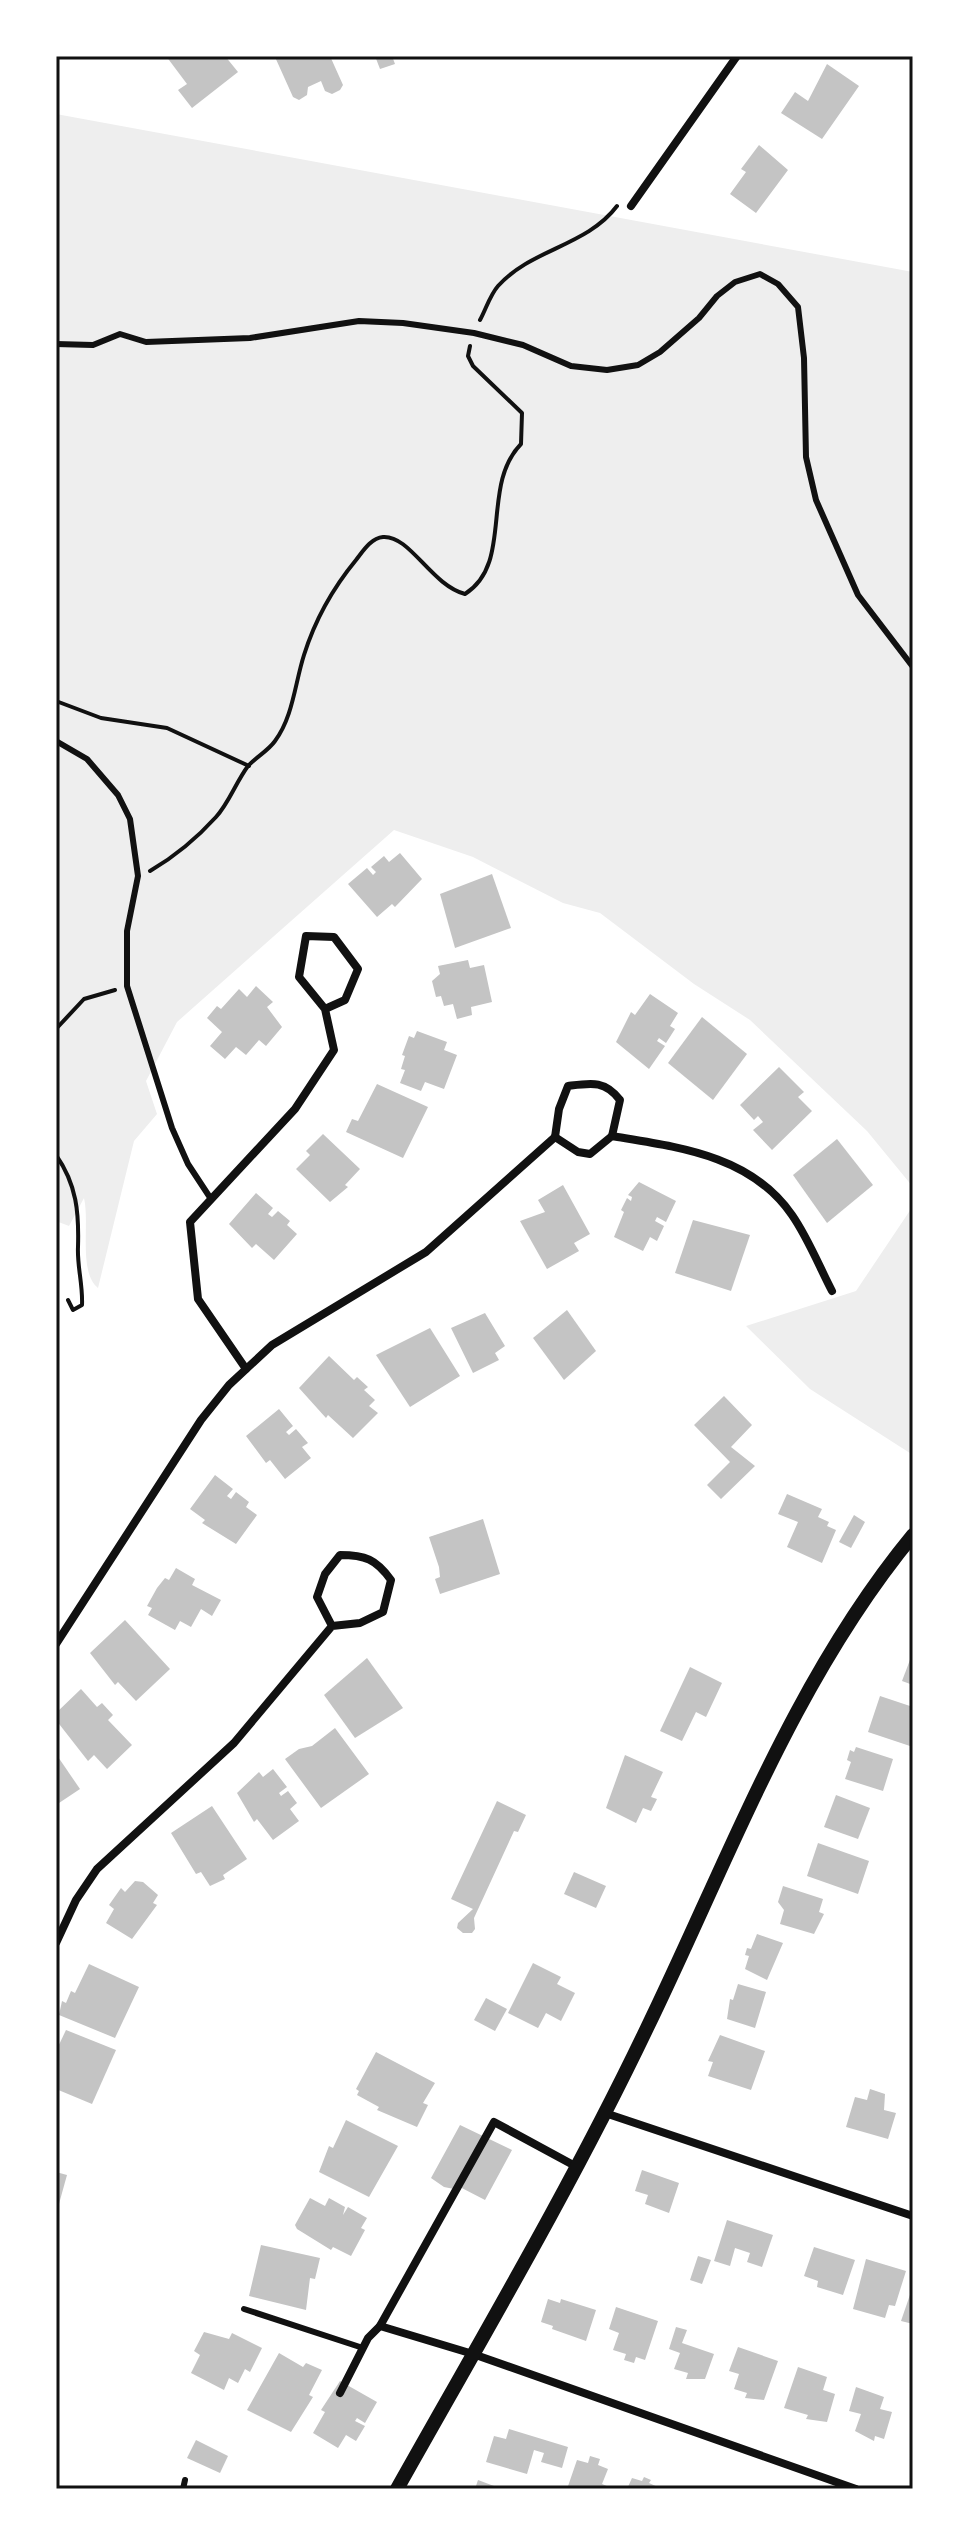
<svg xmlns="http://www.w3.org/2000/svg" width="969" height="2545" font-family="Cabin,sans-serif">
	<rect width="100%" height="100%" fill="#fff"/>
	<g fill="#eee">
		<path d="M56 114 913 272V1187L867 1131 750 1020 694 984 600 913 563 903 473 857 394 830 177 1022 146 1081 157 1114 134 1141 98 1288C78 1272 90 1223 84 1198L69 1226 56 1221Z"/>
		<polygon points="913,1199 913,1455 810,1389 746,1326 856,1291 911,1209"/>
	</g>
	<g fill="#c4c4c4">
		<polygon points="166,56 225,56 238,72 192,108 178,90 187,84"/>
		<polygon points="330,56 343,85 340,90 332,94 325,91 321,81 308,87 307,95 299,100 293,97 275,57"/>
		<polygon points="375,56 392,56 395,64 380,69"/>
		<polygon points="827,64 859,86 822,139 781,113 795,92 808,101"/>
		<polygon points="759,145 788,170 756,213 730,194 746,172 741,169"/>
		<polygon points="400,853 422,879 395,907 392,904 377,917 348,884 367,868 373,875 376,872 371,867 384,856 389,862"/>
		<polygon points="492,874 511,928 455,948 440,894"/>
		<polygon points="468,960 470,968 484,965 492,1002 471,1007 472,1015 457,1019 453,1004 444,1006 441,996 436,997 432,981 440,974 438,966"/>
		<polygon points="256,986 273,1002 267,1007 282,1027 266,1046 259,1040 246,1055 236,1047 225,1059 210,1046 222,1032 207,1018 217,1006 221,1009 239,989 247,997"/>
		<polygon points="650,994 678,1013 670,1026 675,1029 666,1043 659,1038 657,1041 665,1046 649,1069 616,1042 631,1012 635,1015"/>
		<polygon points="702,1017 747,1054 713,1100 668,1063"/>
		<polygon points="417,1031 447,1042 444,1050 457,1055 444,1089 425,1082 421,1091 400,1083 405,1070 401,1069 405,1056 402,1055 409,1036 414,1038"/>
		<polygon points="779,1067 804,1092 798,1097 812,1111 772,1150 753,1130 763,1122 758,1116 754,1120 740,1105"/>
		<polygon points="377,1084 428,1107 403,1158 346,1132 352,1119 358,1121"/>
		<polygon points="323,1134 360,1169 345,1185 348,1187 330,1202 296,1169 310,1155 306,1151"/>
		<polygon points="837,1139 873,1185 827,1223 793,1175"/>
		<polygon points="639,1182 676,1201 666,1222 657,1217 655,1221 664,1226 657,1241 650,1237 643,1251 614,1237 624,1212 621,1210 627,1198 631,1201 632,1197 628,1195"/>
		<polygon points="563,1185 590,1234 574,1243 579,1251 547,1269 520,1221 545,1212 538,1200"/>
		<polygon points="256,1193 273,1208 268,1214 272,1217 278,1211 290,1221 287,1225 297,1234 274,1260 256,1244 252,1248 229,1224"/>
		<polygon points="693,1220 750,1235 731,1291 675,1273"/>
		<polygon points="567,1310 596,1351 564,1380 533,1338"/>
		<polygon points="485,1313 505,1346 495,1353 499,1360 473,1373 451,1328"/>
		<polygon points="430,1328 460,1376 410,1407 376,1355"/>
		<polygon points="329,1356 354,1380 357,1377 368,1387 364,1390 375,1400 369,1406 378,1413 353,1438 328,1415 326,1418 299,1388"/>
		<polygon points="724,1396 752,1425 731,1447 755,1466 721,1499 707,1485 730,1462 694,1425"/>
		<polygon points="279,1409 293,1426 286,1432 289,1435 296,1429 308,1443 302,1447 311,1458 285,1479 270,1460 266,1463 246,1436"/>
		<polygon points="215,1475 233,1489 227,1496 231,1499 236,1492 249,1502 246,1507 257,1515 236,1544 202,1523 205,1520 190,1509"/>
		<polygon points="787,1494 822,1509 818,1517 829,1522 827,1526 836,1530 822,1563 787,1547 798,1522 778,1514"/>
		<polygon points="854,1515 865,1522 851,1548 839,1542"/>
		<polygon points="483,1519 500,1574 440,1594 435,1579 440,1577 439,1567 429,1537"/>
		<polygon points="176,1568 195,1579 192,1585 221,1600 212,1616 201,1609 191,1627 180,1621 175,1630 148,1615 152,1608 147,1606 157,1588 165,1578 169,1580"/>
		<polygon points="125,1620 170,1669 136,1701 118,1682 115,1685 90,1653"/>
		<polygon points="913,1652 913,1685 902,1681"/>
		<polygon points="367,1658 403,1708 355,1738 324,1695"/>
		<polygon points="690,1667 722,1683 706,1717 696,1712 682,1741 660,1731"/>
		<polygon points="81,1689 97,1707 102,1703 113,1715 108,1720 132,1745 107,1769 94,1755 88,1761 56,1720 56,1713"/>
		<polygon points="880,1696 913,1707 913,1747 868,1732"/>
		<polygon points="335,1728 369,1774 321,1808 285,1759 299,1749 312,1746"/>
		<polygon points="856,1747 893,1759 883,1791 845,1779 851,1762 847,1760 850,1750 854,1752"/>
		<polygon points="56,1754 80,1789 56,1805"/>
		<polygon points="625,1755 663,1772 651,1797 657,1799 651,1811 643,1808 636,1823 606,1808"/>
		<polygon points="273,1769 287,1787 279,1793 281,1796 288,1791 297,1803 290,1809 299,1821 273,1840 257,1819 254,1822 237,1793 259,1772 263,1777"/>
		<polygon points="836,1795 870,1808 858,1839 824,1827"/>
		<polygon points="497,1801 526,1815 518,1832 514,1831 474,1918 475,1929 472,1933 463,1933 457,1928 458,1923 473,1909 451,1899"/>
		<polygon points="212,1806 247,1859 223,1875 225,1879 210,1886 201,1872 196,1874 171,1833"/>
		<polygon points="818,1843 869,1861 858,1894 807,1876"/>
		<polygon points="574,1872 606,1886 596,1908 564,1894"/>
		<polygon points="135,1881 143,1882 158,1895 153,1903 157,1905 132,1939 106,1923 114,1909 109,1905 121,1888 125,1892"/>
		<polygon points="783,1886 823,1899 819,1912 824,1914 814,1934 780,1924 784,1910 778,1902"/>
		<polygon points="757,1934 783,1943 767,1980 745,1969 749,1956 745,1955 747,1948 751,1949"/>
		<polygon points="533,1963 561,1977 557,1984 575,1993 561,2021 546,2013 538,2028 508,2013"/>
		<polygon points="89,1964 139,1987 115,2038 59,2015 62,2001 66,2003 71,1991 75,1993"/>
		<polygon points="738,1984 766,1992 755,2028 727,2019 730,1999 733,2000"/>
		<polygon points="486,1998 507,2009 495,2031 474,2020"/>
		<polygon points="66,2030 116,2050 92,2104 56,2089 56,2051"/>
		<polygon points="720,2035 765,2051 751,2090 708,2076 713,2062 708,2061"/>
		<polygon points="376,2052 435,2083 423,2103 428,2105 417,2127 377,2110 379,2107 357,2095 359,2091 356,2089"/>
		<polygon points="870,2089 885,2094 884,2110 896,2113 888,2139 846,2127 855,2097 867,2100"/>
		<polygon points="346,2120 398,2146 369,2197 319,2172 329,2146 333,2148"/>
		<polygon points="460,2125 512,2150 485,2200 456,2185 454,2189 444,2187 431,2178"/>
		<polygon points="642,2170 679,2183 669,2213 645,2204 648,2195 635,2191"/>
		<polygon points="56,2172 67,2175 57,2211 56,2211"/>
		<polygon points="310,2198 325,2206 329,2198 345,2207 343,2215 348,2207 367,2218 361,2228 365,2230 351,2256 333,2247 331,2250 297,2229 295,2225"/>
		<polygon points="727,2220 773,2235 762,2267 747,2262 750,2253 735,2248 730,2266 714,2261"/>
		<polygon points="261,2245 320,2258 315,2279 310,2278 306,2310 249,2296"/>
		<polygon points="814,2247 855,2260 843,2295 817,2287 818,2281 804,2276"/>
		<polygon points="698,2256 711,2260 702,2284 690,2280"/>
		<polygon points="866,2259 906,2271 895,2306 889,2305 885,2318 853,2309"/>
		<polygon points="913,2286 913,2324 901,2321"/>
		<polygon points="548,2299 560,2303 561,2299 596,2310 586,2341 552,2329 553,2326 541,2322"/>
		<polygon points="616,2307 658,2321 645,2360 636,2357 634,2363 624,2360 626,2354 613,2350 619,2333 609,2329"/>
		<polygon points="676,2327 687,2330 682,2343 714,2354 705,2379 686,2379 688,2373 674,2369 680,2353 669,2349"/>
		<polygon points="204,2332 229,2339 232,2333 262,2348 250,2372 245,2369 238,2383 229,2378 224,2390 191,2373 200,2355 194,2351"/>
		<polygon points="738,2347 778,2361 764,2400 745,2398 747,2393 734,2389 739,2374 729,2371"/>
		<polygon points="279,2353 303,2367 306,2363 322,2370 309,2395 313,2397 291,2432 247,2410"/>
		<polygon points="798,2367 827,2377 823,2390 835,2394 827,2422 806,2419 808,2415 784,2408"/>
		<polygon points="340,2381 377,2402 365,2423 357,2418 355,2421 365,2426 356,2441 346,2435 338,2448 313,2433 325,2412 321,2410"/>
		<polygon points="856,2387 884,2397 880,2409 892,2412 884,2439 875,2436 874,2441 855,2431 861,2414 849,2411"/>
		<polygon points="509,2429 568,2447 562,2468 541,2462 544,2453 534,2450 527,2474 486,2462 494,2436 506,2439"/>
		<polygon points="196,2440 228,2456 220,2473 187,2458"/>
		<polygon points="590,2456 600,2459 598,2465 608,2469 602,2484 614,2489 567,2489 577,2460 588,2463"/>
		<polygon points="644,2477 651,2480 649,2483 662,2489 627,2489 632,2478 642,2481"/>
		<polygon points="478,2480 502,2489 475,2489"/>
	</g>
	<g fill="none" stroke-linecap="round" stroke-linejoin="round">
		<g stroke="#111" stroke-width="4">
			<path d="M480 320C486 309 490 295 498 286 531 249 587 246 617 206"/>
			<polyline points="56,701 101,718 167,728 249,766"/>
			<path d="M150 871C174 857 197 838 216 817 229 803 236 782 248 766 256 757 268 751 275 741 293 717 295 683 304 655 315 620 333 588 356 560 363 551 371 538 383 537 410 535 431 585 465 594 514 563 480 486 521 444L522 413 473 366 468 356 470 346"/>
			<polyline points="56,1029 84,999 115,990"/>
			<path d="M56 1155C77 1185 79 1213 78 1247 77 1266 83 1285 82 1305L73 1310 68 1300"/>
		</g>
		<g stroke="#111" stroke-width="6">
			<polyline points="56,344 93,345 120,334 146,342 250,338 359,321 403,323 474,333 523,345 571,366 607,370 638,365 660,352 699,318 717,296 735,282 760,274 778,284 798,307 804,358 806,457 816,500 858,595 913,667"/>
			<polyline points="56,741 87,759 118,795 130,819 138,876 127,931 127,986 172,1128 188,1164 211,1199"/>
			<polyline points="244,2309 363,2348"/>
			<polyline points="183,2489 185,2480"/>
		</g>
		<g stroke="#111" stroke-width="8">
			<polyline points="631,206 737,56"/>
			<path d="M555 1137 578 1152 590 1154 612 1136C678 1147 751 1155 792 1215 808 1238 819 1266 832 1291"/>
			<path d="M555 1137 559 1109 568 1086C591 1083 605 1080 620 1100L612 1136"/>
			<polyline points="246,1369 198,1299 190,1222 295,1109 334,1050 325,1009 299,977 306,936 334,937 358,969 345,1000 325,1009"/>
			<polyline points="56,1644 201,1420 229,1385 272,1345 426,1252 555,1137"/>
			<path d="M56 1943 76 1900 97 1869 234 1743 332 1626 360 1623 383 1612 391 1580C376 1559 365 1555 340 1555L325 1574 317 1597 332 1626"/>
			<polyline points="605,2113 913,2216"/>
			<polyline points="380,2326 473,2354 856,2489"/>
			<polyline points="340,2393 368,2338 380,2326 494,2122 577,2167"/>
		</g>
		<path stroke="#111" stroke-width="14" d="M397 2489C483 2336 572 2185 647 2028 728 1861 794 1679 913 1535"/>
	</g>
	<rect width="969" height="2545" fill="none" stroke="#ffffff" stroke-width="116"/>
	<rect x="58" y="58" width="853" height="2429" fill="none" stroke="#111" stroke-width="3"/>
</svg>
